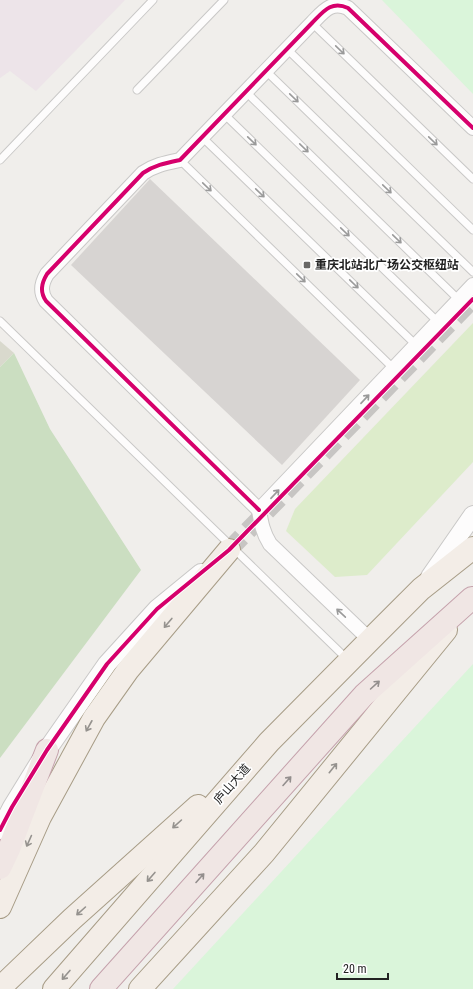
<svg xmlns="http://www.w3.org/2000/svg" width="473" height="989" font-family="'Roboto Condensed','Noto Sans SC',sans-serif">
	<rect width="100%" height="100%" fill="#f0eeeb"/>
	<polygon fill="#ede4e9" points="0,0 125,0 36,91 10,71 0,78"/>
	<polygon fill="#d9d9cd" points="0,341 14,353 0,367"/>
	<polygon fill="#ddeccb" points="473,323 473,462 367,575 335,577 286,531 295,509"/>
	<polygon fill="#cbdec1" points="14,353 50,429 141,570 0,758 0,367"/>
	<g fill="#daf5da">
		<polygon points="382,0 473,0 473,94"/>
		<polygon points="473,664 473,989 173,989"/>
	</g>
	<polygon fill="#d7d4d2" points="150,179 360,380 282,465 71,265"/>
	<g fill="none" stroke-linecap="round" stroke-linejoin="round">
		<polyline stroke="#c7c5c3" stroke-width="18" stroke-dasharray="18 9" stroke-linecap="butt" points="229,550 473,299"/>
		<defs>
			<g id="service">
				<polyline points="312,23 473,179"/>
				<polyline points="287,49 473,230"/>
				<polyline points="266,71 473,272"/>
				<polyline points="137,90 224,0"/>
				<polyline points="246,92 459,300"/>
				<polyline points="224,114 438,322"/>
				<polyline points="202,137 416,345"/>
				<polyline points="0,160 153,0"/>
				<polyline points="180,160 394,369"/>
				<polyline points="0,321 348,660"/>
			</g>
			<g id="minor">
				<path d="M259 510 46 301C40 292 41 284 47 274L143 173C155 165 166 163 180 160L312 23C323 12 331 0 348 8L473 128"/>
				<path d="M370 640 270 544C263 533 261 523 259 510L473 285"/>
			</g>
			<g id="tertiary">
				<polyline points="430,577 473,515"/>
				<polyline points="0,830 12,807 47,750 107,664 157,609 201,573"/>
			</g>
			<g id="primary">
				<polyline points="0,907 40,817 94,718 128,670 229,550"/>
				<polyline points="0,988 72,919 198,806"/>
				<polyline points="54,989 269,742 370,640 421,589 473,548"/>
				<polyline points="140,989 264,853 446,630"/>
			</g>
			<g id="trunk">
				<polyline points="0,868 9,849 47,750"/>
				<polyline points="101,989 364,695 472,598"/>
			</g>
		</defs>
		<use href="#service" stroke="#c9c8c7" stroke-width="9"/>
		<use href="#minor" stroke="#c9c8c7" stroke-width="16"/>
		<use href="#tertiary" stroke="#c9c8c7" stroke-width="20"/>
		<use href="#primary" stroke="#a79c86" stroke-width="24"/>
		<use href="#trunk" stroke="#c5a2ac" stroke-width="24"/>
		<use href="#service" stroke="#fdfcfc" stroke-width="7"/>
		<use href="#minor" stroke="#fdfcfc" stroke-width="14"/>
		<use href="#tertiary" stroke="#fdfcfc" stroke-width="18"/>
		<use href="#primary" stroke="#f3ede7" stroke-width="22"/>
		<use href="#trunk" stroke="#f0e6e4" stroke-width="22"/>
		<defs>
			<g id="cycleway">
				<path d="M259 510 46 301C40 292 41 284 47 274L143 173C155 165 166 163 180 160L312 23C323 12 331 0 348 8L473 128"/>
				<polyline points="0,830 12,807 47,750 107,664 157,609 229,550 473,299"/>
			</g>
		</defs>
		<use href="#cycleway" stroke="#fff" stroke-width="6"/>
		<use href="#cycleway" stroke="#d6006c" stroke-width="4"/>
	</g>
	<defs><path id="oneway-shaft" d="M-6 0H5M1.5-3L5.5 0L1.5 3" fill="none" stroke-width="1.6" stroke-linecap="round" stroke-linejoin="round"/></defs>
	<g stroke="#9a9a9a">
		<use href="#oneway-shaft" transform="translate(340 50) rotate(44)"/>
		<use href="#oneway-shaft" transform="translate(294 98) rotate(44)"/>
		<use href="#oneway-shaft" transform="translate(252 141) rotate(44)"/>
		<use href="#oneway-shaft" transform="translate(433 141) rotate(44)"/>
		<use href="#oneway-shaft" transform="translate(304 148) rotate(44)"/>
		<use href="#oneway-shaft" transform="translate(207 187) rotate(44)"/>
		<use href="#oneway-shaft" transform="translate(387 189) rotate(44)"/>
		<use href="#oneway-shaft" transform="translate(260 193) rotate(44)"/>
		<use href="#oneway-shaft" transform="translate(345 232) rotate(44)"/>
		<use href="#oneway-shaft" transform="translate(397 239) rotate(44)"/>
		<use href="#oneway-shaft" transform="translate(301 278) rotate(44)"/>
		<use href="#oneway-shaft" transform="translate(354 284) rotate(44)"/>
		<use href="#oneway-shaft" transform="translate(365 399) rotate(-47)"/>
		<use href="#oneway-shaft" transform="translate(275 494) rotate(-47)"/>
		<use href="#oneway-shaft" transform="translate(341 613) rotate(-137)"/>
	</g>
	<g stroke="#95928e">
		<use href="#oneway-shaft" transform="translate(168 623) rotate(130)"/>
		<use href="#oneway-shaft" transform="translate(89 726) rotate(119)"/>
		<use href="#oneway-shaft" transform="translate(333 768) rotate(-51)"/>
		<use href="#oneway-shaft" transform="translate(177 824) rotate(138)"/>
		<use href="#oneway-shaft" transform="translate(29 841) rotate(114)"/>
		<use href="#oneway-shaft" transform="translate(151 877) rotate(131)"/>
		<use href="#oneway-shaft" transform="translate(81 911) rotate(138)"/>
		<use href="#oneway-shaft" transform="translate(66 975) rotate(131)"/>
	</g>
	<g stroke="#938e8d">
		<use href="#oneway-shaft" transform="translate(375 685) rotate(-42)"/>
		<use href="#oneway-shaft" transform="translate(287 781) rotate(-48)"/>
		<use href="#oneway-shaft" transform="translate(200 878) rotate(-48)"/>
	</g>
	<rect fill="#6a6968" stroke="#fff" stroke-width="1.5" x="303" y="261" width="8" height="8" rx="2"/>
	<g text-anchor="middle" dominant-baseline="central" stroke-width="3.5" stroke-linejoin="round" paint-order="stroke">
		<g font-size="12" font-weight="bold" fill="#222" stroke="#fff" text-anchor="start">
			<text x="315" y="265">重庆北站北广场公交枢纽站</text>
		</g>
		<g font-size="12" fill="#222" stroke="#fff">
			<text transform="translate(232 784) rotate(-49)">庐山大道</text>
		</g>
	</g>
	<path d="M337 973v6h51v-6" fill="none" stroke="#222222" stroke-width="2"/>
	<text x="343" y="973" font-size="12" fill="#222222" stroke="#ffffff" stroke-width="3" paint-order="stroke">20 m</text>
</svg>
